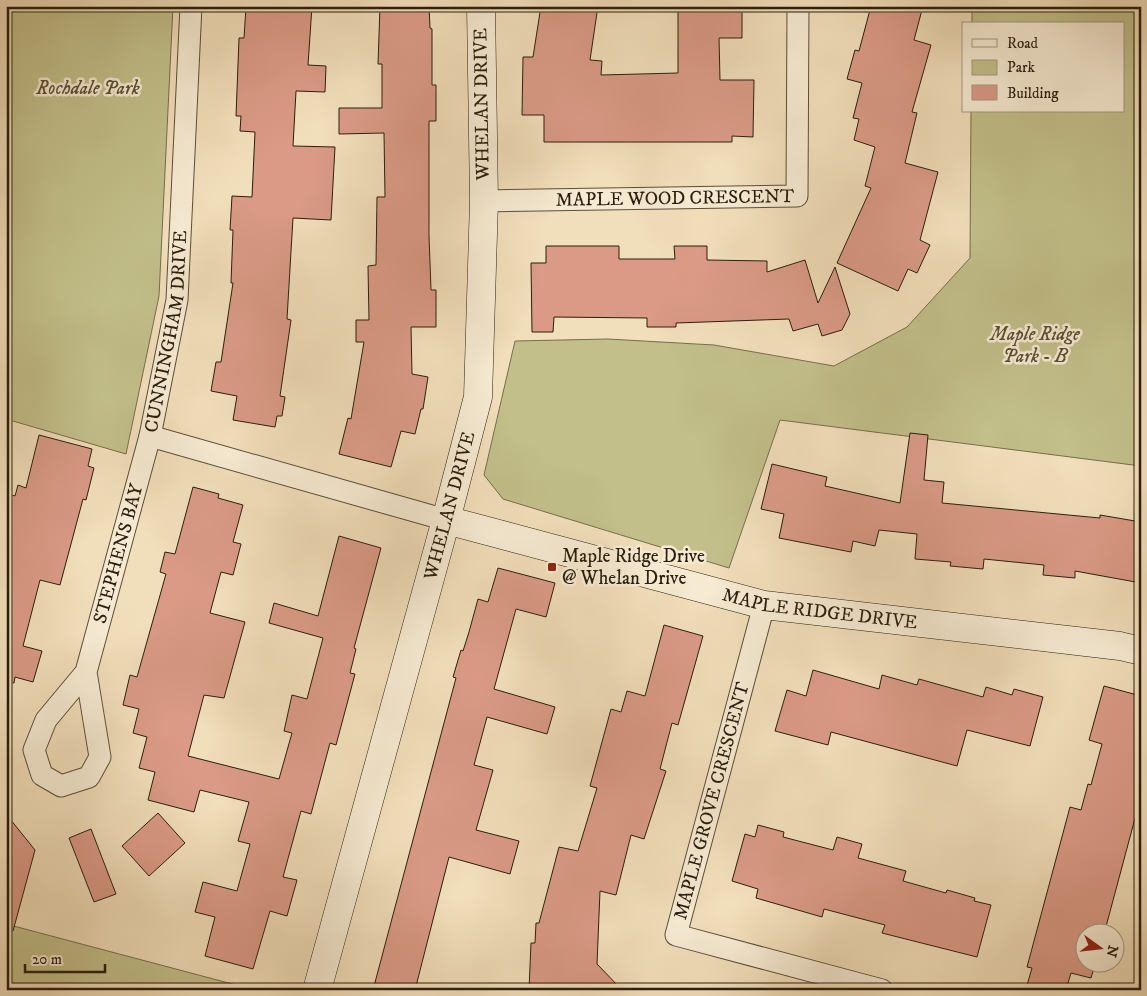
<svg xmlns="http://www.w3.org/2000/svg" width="1147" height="996" font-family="'IM FELL DW Pica',serif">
	<rect width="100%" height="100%" fill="#f1deba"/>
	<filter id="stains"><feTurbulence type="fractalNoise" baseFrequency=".004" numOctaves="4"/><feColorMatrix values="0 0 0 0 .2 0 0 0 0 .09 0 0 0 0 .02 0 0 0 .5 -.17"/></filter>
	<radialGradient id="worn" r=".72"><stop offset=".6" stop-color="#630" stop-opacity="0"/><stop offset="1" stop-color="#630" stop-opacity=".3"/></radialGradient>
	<g fill="#c2bf8a" stroke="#766e4c">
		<polygon points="6,6 173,6 159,296 126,454 6,419"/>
		<polygon points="972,6 1141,6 1141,466 780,420 729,568 503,499 484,475 515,341 608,339 714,345 834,366 907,327 970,258 971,111 1123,111 1123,24 972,24"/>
		<polygon points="6,924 255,990 6,990"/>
	</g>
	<g fill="#da9a86" stroke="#2a1e0d">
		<polygon points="273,6 312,6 308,65 326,66 325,92 296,91 293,146 335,147 331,220 293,218 287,319 291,320 280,396 285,397 282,416 277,416 275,427 233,420 237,396 211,391 216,362 221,362 233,283 231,283 233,230 230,230 232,196 252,197 255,132 240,131 241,116 236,116 239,38 244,38 246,7 273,8"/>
		<polygon points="380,6 429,6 430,28 432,29 432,85 436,85 436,121 429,121 429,236 431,290 436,290 436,327 411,327 412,374 428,377 423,409 421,409 415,434 401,431 391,467 339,454 348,418 351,419 364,342 356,342 356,320 369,320 368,266 376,265 377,197 385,197 384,133 339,134 339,108 382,108 382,64 378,64"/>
		<polygon points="541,6 598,6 590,60 602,61 601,75 678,73 678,6 742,6 742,38 719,38 720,80 754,80 753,137 732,136 732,142 544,142 544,115 522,115 523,57 533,57"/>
		<polygon points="871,6 923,6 914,40 931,45 912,112 917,113 905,163 938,172 920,240 930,245 917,273 908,269 898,291 837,263 871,188 865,186 875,147 854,140 859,119 853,118 862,83 847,79 855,50 859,51"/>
		<polygon points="546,246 619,246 619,259 675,259 674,246 707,246 707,260 767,261 767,272 805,260 818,303 835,267 850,314 842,330 822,336 818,324 793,331 789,319 676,323 676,327 647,327 647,318 554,317 553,332 532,332 531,263 546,263"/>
		<polygon points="910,433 928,435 924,480 944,482 942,503 1100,518 1100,515 1141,522 1141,583 1075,571 1075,578 1043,575 1044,565 984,559 983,569 950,566 951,562 915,559 917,534 879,530 875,546 853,541 851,552 779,538 784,514 761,509 772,464 827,477 825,486 900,503"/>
		<polygon points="39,435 92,449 88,466 94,468 86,500 83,499 60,585 40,580 23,646 42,651 33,682 15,677 14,683 6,682 6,493 15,496 18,485 26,488"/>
		<polygon points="193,487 219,494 218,498 243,505 233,542 241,544 233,575 221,572 210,613 245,622 224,698 204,695 188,756 279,779 292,733 284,731 292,695 307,699 323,638 269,623 274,603 318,616 339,536 381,548 354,648 356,649 350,673 355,674 336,745 330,743 311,814 301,811 283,877 297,880 287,916 270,911 253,969 205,956 215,917 195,912 203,882 237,891 250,844 238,841 249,802 200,790 194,812 148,800 155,772 139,768 147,737 133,733 139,709 123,705 130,675 137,677 166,574 160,572 165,552 175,554"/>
		<polygon points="498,568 555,583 546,617 516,609 494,689 555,707 547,734 487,717 474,765 493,770 476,830 519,841 510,874 449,857 415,990 373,990 456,678 453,677 461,650 463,651 469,632 478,599 488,602"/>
		<polygon points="664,625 703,636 678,725 672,723 660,769 666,771 644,839 631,835 616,895 600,891 597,964 622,990 529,990 531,943 535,943 536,923 539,923 559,847 578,851 597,788 590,786 611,709 621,712 627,691 645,696"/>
		<polygon points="813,670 879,689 882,675 917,685 919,679 983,697 986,687 1012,695 1014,689 1043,697 1030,746 967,730 957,766 831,732 828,745 775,731 787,690 806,696"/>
		<polygon points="1104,686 1141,696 1141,796 1104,934 1084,934 1084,964 1095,964 1091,978 1071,973 1066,990 1044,990 1027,985 1032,968 1027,967 1070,807 1081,810 1088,784 1091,785 1102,744 1089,740"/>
		<polygon points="158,813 185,843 149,876 122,846"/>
		<polygon points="6,814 35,850 13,931 6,931"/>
		<polygon points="758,825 784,832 783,837 833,850 837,837 862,844 858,858 906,871 903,881 946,893 947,890 975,898 974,901 991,905 977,957 882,933 885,925 824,909 822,917 756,898 758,889 732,881 745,834 755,837"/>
		<polygon points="91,829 116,894 94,902 69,838"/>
	</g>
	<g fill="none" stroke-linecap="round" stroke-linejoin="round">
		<defs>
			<g id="street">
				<path id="s1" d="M484 201 797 196 798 6"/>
				<polyline points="150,436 446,520"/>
				<polyline points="764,605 676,935 882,990"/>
				<path id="s2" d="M86 672 100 757 89 777 61 786 42 775 34 750 46 720 86 672 150 436 177 300 191 6"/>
			</g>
			<g id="secondary">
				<path id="s3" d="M446 520 764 605 1120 646 1141 651"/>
				<path id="s4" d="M317 990 446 520 478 397 484 201 481 6"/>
			</g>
		</defs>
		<use href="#street" stroke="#5c4e38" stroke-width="23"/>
		<use href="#secondary" stroke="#2a1e0d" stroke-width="29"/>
		<use href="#street" stroke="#f6ead2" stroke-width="21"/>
		<use href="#secondary" stroke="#f6ead2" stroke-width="28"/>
	</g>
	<rect fill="#8f2418" stroke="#f6ead2" stroke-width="2" x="547" y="562" width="10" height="10" rx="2.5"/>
	<g text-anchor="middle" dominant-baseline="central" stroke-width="5" stroke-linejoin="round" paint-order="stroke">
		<g font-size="19" font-style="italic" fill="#584e32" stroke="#f6ead2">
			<text x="88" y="88">Rochdale Park</text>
			<text x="1035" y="334">Maple Ridge<tspan x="1035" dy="22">Park - B</tspan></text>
		</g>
		<g font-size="19" fill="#2a1e0d" stroke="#f6ead2">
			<text transform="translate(482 104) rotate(-91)">WHELAN DRIVE</text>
			<text stroke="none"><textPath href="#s1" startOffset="191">MAPLE WOOD CRESCENT</textPath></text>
			<text stroke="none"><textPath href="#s2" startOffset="632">CUNNINGHAM DRIVE</textPath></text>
			<text stroke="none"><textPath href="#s4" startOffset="502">WHELAN DRIVE</textPath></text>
			<text stroke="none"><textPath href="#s2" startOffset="404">STEPHENS BAY</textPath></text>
			<text stroke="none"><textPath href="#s3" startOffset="385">MAPLE RIDGE DRIVE</textPath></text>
			<text transform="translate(712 801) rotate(-75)">MAPLE GROVE CRESCENT</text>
		</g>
		<g font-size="19" fill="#2a1e0d" stroke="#f6ead2" text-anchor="start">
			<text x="562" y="556">Maple Ridge Drive<tspan x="562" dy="22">@ Whelan Drive</tspan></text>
		</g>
	</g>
	<rect width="1147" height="996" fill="none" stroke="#f1deba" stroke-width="25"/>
	<rect x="8" y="8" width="1132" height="981" fill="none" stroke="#2a1e0d" stroke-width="2.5"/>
	<rect x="12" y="12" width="1122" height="971" fill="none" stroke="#2a1e0d"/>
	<rect x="962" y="22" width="162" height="90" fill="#f6ead2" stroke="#a49883"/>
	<rect x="972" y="39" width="25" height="8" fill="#f6ead2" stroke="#a49883"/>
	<text x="1007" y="48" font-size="15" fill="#2a1e0d">Road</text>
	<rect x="972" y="60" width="25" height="15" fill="#c2bf8a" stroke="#a49883"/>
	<text x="1007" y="72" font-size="15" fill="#2a1e0d">Park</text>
	<rect x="972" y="85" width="25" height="15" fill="#da9a86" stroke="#a49883"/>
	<text x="1007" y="98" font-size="15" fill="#2a1e0d">Building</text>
	<g transform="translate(1100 948) rotate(105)"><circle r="24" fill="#f6ead2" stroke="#a49883"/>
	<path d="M0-4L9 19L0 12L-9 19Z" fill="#8f2418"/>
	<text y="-8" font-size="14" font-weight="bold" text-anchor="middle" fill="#2a1e0d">N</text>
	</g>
	<path d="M25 964v8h80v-8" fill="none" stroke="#2a1e0d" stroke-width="2.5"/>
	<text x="32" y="964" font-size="15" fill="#2a1e0d" stroke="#f6ead2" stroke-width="4" paint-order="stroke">20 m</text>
	<rect width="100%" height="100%" filter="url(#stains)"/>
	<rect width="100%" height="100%" fill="url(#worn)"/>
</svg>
